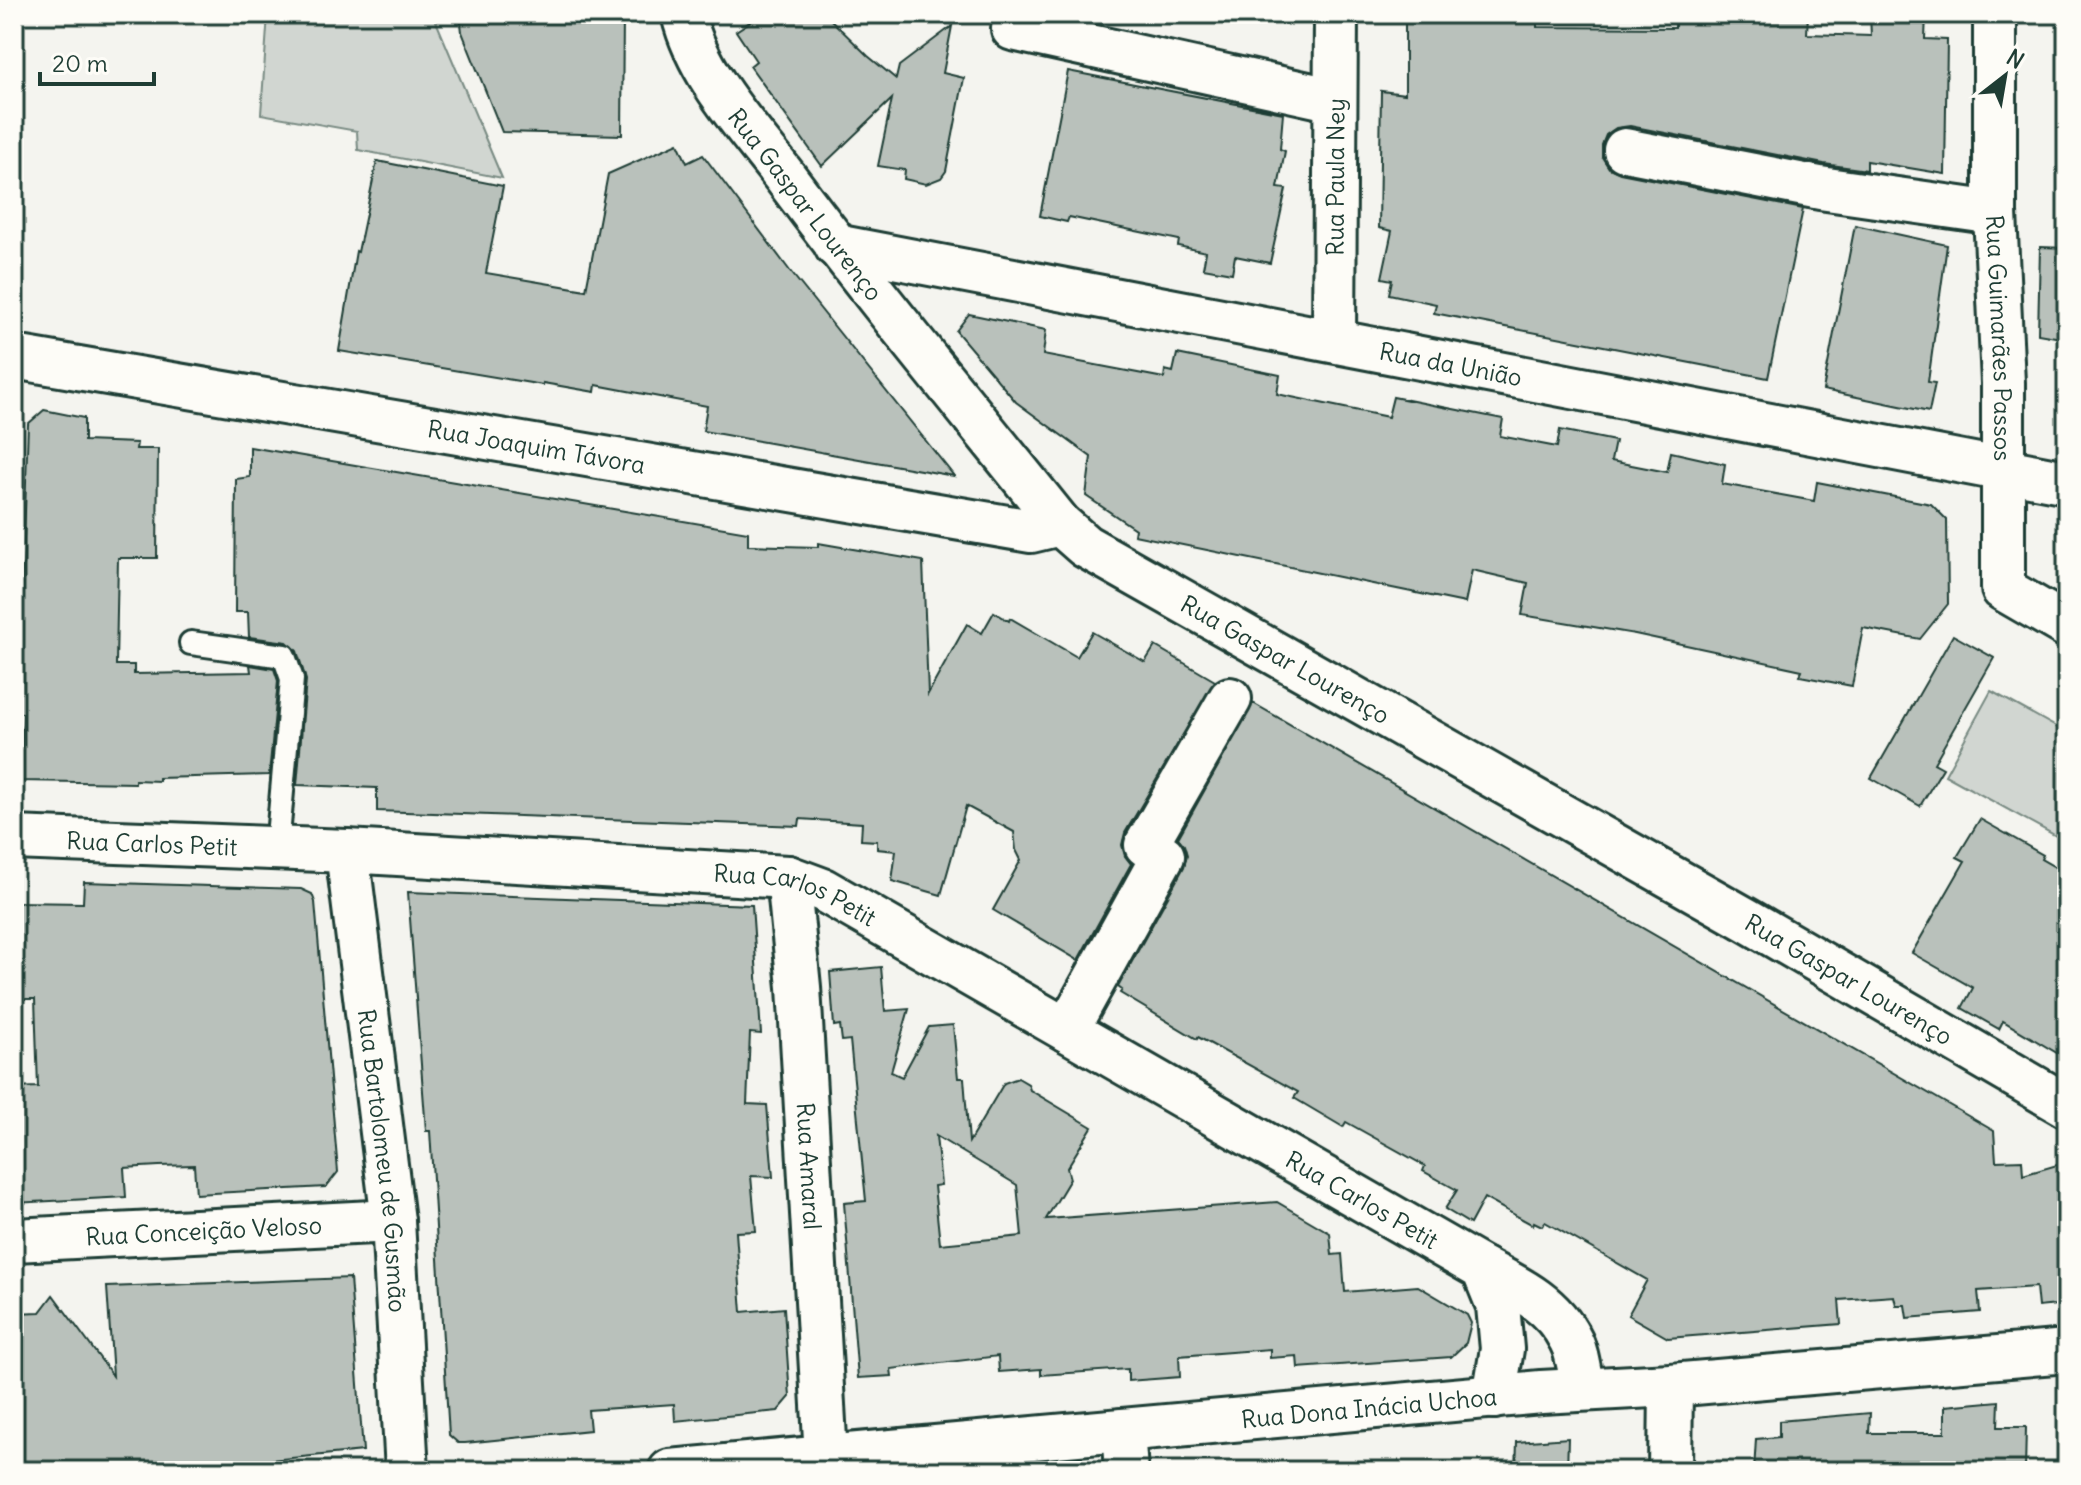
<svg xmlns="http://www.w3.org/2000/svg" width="2081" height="1485" font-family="Delius,sans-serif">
	<rect width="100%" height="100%" fill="#f4f4ef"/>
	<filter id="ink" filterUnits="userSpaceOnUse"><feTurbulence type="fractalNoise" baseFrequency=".0125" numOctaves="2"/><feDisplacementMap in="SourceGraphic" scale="16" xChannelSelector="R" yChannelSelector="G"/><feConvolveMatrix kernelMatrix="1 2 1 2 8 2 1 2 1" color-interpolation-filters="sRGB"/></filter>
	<g filter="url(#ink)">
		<g fill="#d1d6d1" stroke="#788a82" stroke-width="2">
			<polygon points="268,14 433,14 502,178 358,150 357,131 261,114"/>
			<polygon points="1991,691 2067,733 2067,842 1945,775"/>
		</g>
		<g fill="#b9c1bb" stroke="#1f3d34" stroke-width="2" fill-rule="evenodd">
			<polygon points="460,14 623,14 622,135 502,132 462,32"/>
			<polygon points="762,14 825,14 868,56 896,79 899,66 952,26 943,73 964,78 946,171 941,178 926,184 904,179 905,170 878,166 892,99 822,166 750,66 756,61 736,31"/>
			<polygon points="1675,14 1808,14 1807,34 1871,36 1870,14 1926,14 1925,39 1947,40 1945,174 1867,161 1867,170 1824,164 1630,126 1616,128 1606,135 1602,145 1602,157 1609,168 1620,173 1803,209 1768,378 1434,313 1436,304 1389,294 1392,280 1382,278 1392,231 1379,228 1381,91 1405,94 1405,16 1537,15 1537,27 1675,28"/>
			<polygon points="1068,71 1283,113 1280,149 1285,151 1278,188 1286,189 1270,263 1235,256 1232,273 1203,268 1206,252 1178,246 1179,240 1069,217 1067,222 1040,216"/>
			<polygon points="678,143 687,163 703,155 790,271 954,476 703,431 707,406 596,385 595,392 543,383 543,385 339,351 356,251 358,252 377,161 503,186 486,273 586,290 608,174"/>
			<polygon points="1855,225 1947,245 1928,382 1935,383 1929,412 1823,390"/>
			<polygon points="2040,247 2067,248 2067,339 2038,334"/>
			<polygon points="969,314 1046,330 1043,355 1164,378 1165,370 1173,372 1177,354 1280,375 1277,394 1388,417 1393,397 1503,419 1500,436 1557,447 1560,430 1615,441 1611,461 1667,472 1671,452 1725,464 1722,484 1814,501 1817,482 1931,504 1947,520 1948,604 1920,639 1863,628 1852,686 1800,676 1802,670 1635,634 1522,615 1528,583 1472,570 1465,603 1134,535 1135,529 1086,496 1091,457 1016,402 956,331"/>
			<polygon points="44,410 84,418 84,441 137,443 136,449 158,449 157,558 118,558 116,665 134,665 134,674 251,672 250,665 274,669 278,681 269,775 159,778 159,781 135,780 135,783 21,781 23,713 18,713 28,424"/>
			<polygon points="250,447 748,532 748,545 818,547 818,543 923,561 928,694 967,624 982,633 994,612 1009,621 1010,618 1077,657 1092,632 1145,662 1155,646 1215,681 1125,833 1122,845 1125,856 1131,864 1078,960 993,910 1021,860 1016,850 1014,832 966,806 941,895 892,881 896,851 877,849 877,841 861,840 862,823 800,819 799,826 377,811 377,788 297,785 306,680 297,651 287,642 249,637 248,612 235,612 236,479 250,477"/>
			<polygon points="1953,635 1994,658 1934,763 1943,768 1920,806 1871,778"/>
			<polygon points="1253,703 1994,1131 1996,1161 2022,1160 2023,1175 2067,1162 2067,1304 2038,1307 2036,1287 1978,1291 1980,1312 1907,1318 1905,1305 1896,1305 1894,1296 1839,1300 1841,1324 1668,1338 1628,1315 1647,1280 1545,1222 1542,1226 1534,1222 1533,1225 1484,1198 1470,1224 1445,1209 1457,1190 1423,1171 1425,1166 1346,1122 1343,1127 1294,1098 1298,1092 1198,1037 1197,1039 1120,993 1122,990 1118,987 1184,867 1187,855 1184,845 1178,838"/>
			<polygon points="1980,819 2043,855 2041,859 2067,874 2067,1059 2003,1021 1999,1029 1962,1008 1973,988 1912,953 1965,861 1957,857"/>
			<polygon points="84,882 301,889 312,894 315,902 338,1172 326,1187 196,1194 194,1165 159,1166 124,1168 126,1197 14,1203 14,1088 38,1087 35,999 14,999 15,902 83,903"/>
			<polygon points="408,892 752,905 761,1034 750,1033 747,1104 767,1105 773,1177 751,1176 756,1231 736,1232 742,1312 784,1308 790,1397 778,1411 675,1421 674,1404 588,1410 590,1430 465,1443 458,1443 449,1435 430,1131 426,1131"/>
			<path d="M881 967 885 1011 909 1009 891 1072 902 1077 929 1027 953 1025 958 1078H964L969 1142 1004 1083 1018 1078 1028 1084 1030 1090 1092 1127 1067 1168 1070 1179 1046 1219 1277 1202 1330 1233 1332 1255 1342 1254 1345 1292 1418 1286 1467 1315 1471 1323 1466 1343 1451 1357 1298 1368 1297 1356 1270 1358V1349L1179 1356 1180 1377 1128 1381V1369L1041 1375V1369L999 1372 998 1356 891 1369 892 1376 858 1378 844 1203 866 1201 850 1040 842 1041 840 1025 834 1026 830 972ZM936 1136 1017 1185 1022 1236 940 1244 934 1186 941 1185Z"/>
			<polygon points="350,1278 363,1451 157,1471 14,1471 14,1313 40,1312 53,1295 113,1376 107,1287"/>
			<polygon points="1999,1401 1998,1427 2026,1427 2025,1471 1754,1471 1756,1439 1779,1437 1779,1421 1870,1413 1869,1433 1945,1433 1945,1406"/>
			<polygon points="1568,1438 1567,1471 1516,1471 1517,1442"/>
		</g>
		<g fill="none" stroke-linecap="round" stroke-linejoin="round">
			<defs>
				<polyline id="lane" points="191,643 284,656 292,679 277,848"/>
				<g id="street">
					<path id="s1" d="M683 14C698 76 747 127 785 177 873 295 968 409 1060 524L1085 546 1747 920 2067 1106"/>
					<path id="s2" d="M1995 14V213L2003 383V589L2067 626"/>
					<polyline points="1013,29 1335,100"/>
					<polyline points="1625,150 1820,188 1995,213"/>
					<path id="s3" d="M836 246 2067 482"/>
					<path id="s4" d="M1334 341 1336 14"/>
					<path id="s5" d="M14 357 1031 531 1060 524"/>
					<path id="s6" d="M14 838 347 851 788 877 823 890 1483 1269 1498 1306 1502 1349 1494 1397"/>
					<path id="s7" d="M347 851 393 1221 407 1471"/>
					<path id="s8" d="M788 877 799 987 826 1457"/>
					<polyline points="1067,1030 1163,856 1146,845 1230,699"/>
					<path id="s9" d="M14 1240 393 1221"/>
					<path d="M1483 1269C1517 1287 1552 1303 1570 1339 1578 1353 1579 1373 1583 1388"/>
					<polyline points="1123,1430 1126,1471"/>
					<path id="s10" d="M670 1471 1541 1392 1671 1385 2067 1351"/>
					<polyline points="1670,1471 1671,1385"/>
				</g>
			</defs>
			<use href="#lane" stroke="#1f3d34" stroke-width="28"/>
			<use href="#street" stroke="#1f3d34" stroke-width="48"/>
			<use href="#lane" stroke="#fdfcf7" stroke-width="22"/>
			<use href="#street" stroke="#fdfcf7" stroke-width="42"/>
		</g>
	</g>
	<g text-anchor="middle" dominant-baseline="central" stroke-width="6" stroke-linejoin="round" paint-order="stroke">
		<g font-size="24" fill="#1f3d34" stroke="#fdfcf7">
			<text stroke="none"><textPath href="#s4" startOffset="164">Rua Paula Ney</textPath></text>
			<text stroke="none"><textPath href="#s1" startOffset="228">Rua Gaspar Lourenço</textPath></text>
			<text stroke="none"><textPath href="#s2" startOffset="324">Rua Guimarães Passos</textPath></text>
			<text stroke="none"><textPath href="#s3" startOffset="626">Rua da União</textPath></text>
			<text stroke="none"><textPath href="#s5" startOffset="530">Rua Joaquim Távora</textPath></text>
			<text stroke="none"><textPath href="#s1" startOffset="900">Rua Gaspar Lourenço</textPath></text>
			<text stroke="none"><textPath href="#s6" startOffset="138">Rua Carlos Petit</textPath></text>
			<text stroke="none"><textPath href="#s6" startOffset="786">Rua Carlos Petit</textPath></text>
			<text stroke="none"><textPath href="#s1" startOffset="1548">Rua Gaspar Lourenço</textPath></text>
			<text stroke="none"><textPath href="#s7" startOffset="312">Rua Bartolomeu de Gusmão</textPath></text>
			<text stroke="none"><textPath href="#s8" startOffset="290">Rua Amaral</textPath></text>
			<text stroke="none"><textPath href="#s6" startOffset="1434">Rua Carlos Petit</textPath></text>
			<text stroke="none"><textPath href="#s9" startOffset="190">Rua Conceição Veloso</textPath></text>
			<text stroke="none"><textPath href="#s10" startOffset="702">Rua Dona Inácia Uchoa</textPath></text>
		</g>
	</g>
	<rect width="2081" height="1485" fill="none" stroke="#fdfcf7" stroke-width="48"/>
	<rect x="24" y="24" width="2033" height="1437" fill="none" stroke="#1f3d34" stroke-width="3" filter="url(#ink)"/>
	<g transform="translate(2005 76) rotate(31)" stroke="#fdfcf7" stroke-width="6" paint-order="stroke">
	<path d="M0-6L14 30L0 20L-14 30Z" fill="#1f3d34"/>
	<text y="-12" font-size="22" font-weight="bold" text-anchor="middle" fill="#1f3d34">N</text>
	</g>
	<path d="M40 72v12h114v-12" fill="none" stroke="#1f3d34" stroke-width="4"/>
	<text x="52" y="72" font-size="24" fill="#1f3d34" stroke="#fdfcf7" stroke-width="6" paint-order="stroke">20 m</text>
</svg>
